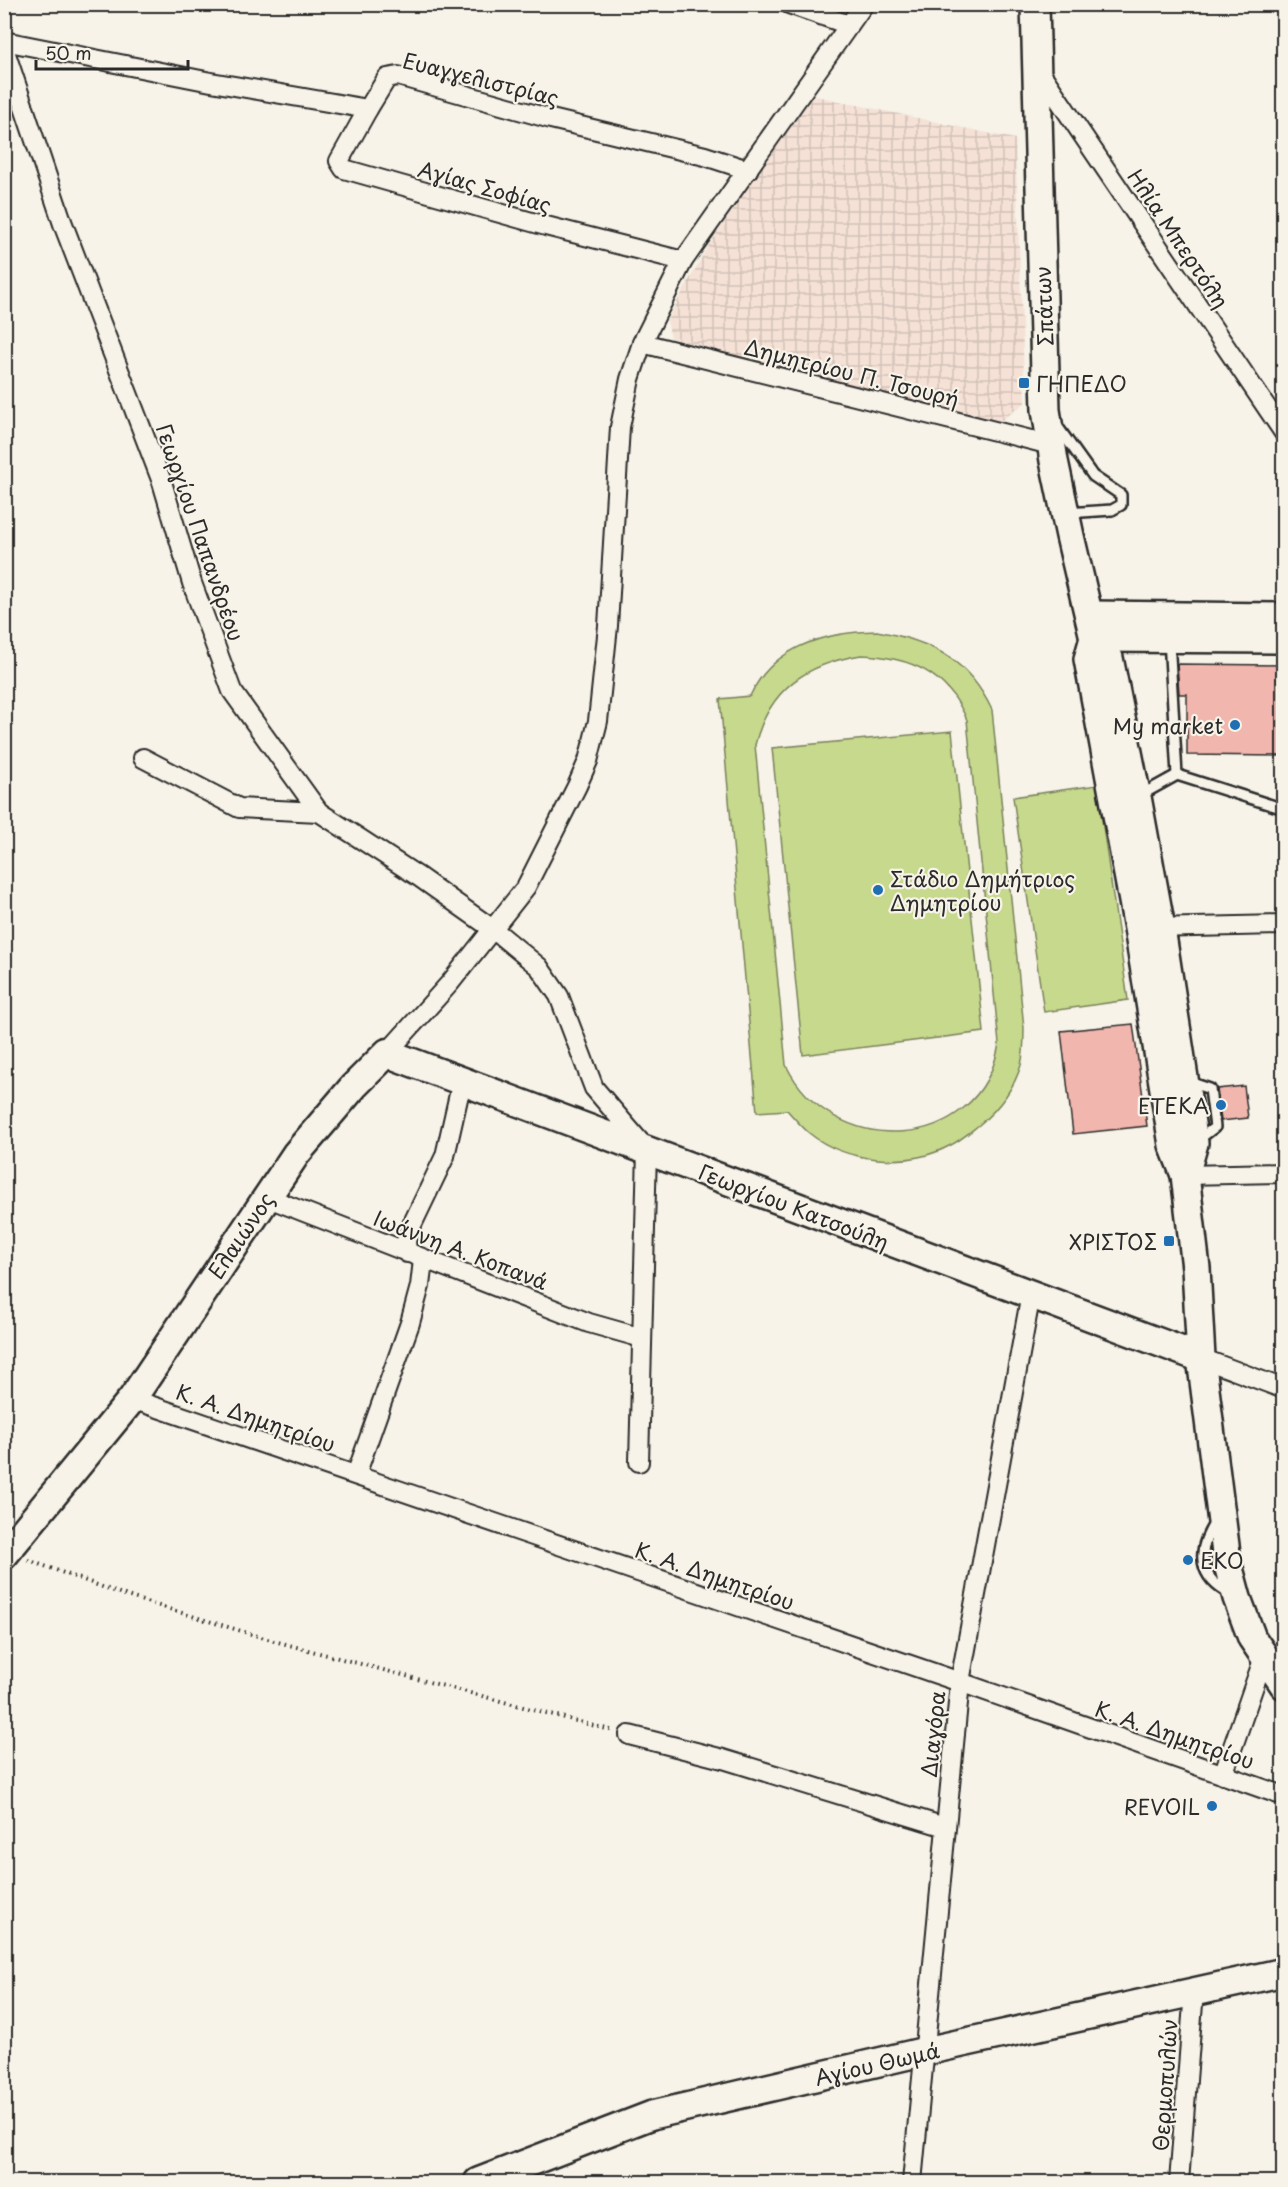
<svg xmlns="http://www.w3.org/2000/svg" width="1288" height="2187" font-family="'Playpen Sans',sans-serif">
	<defs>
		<pattern id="industrial-grid" width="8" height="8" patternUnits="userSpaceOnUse" patternTransform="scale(1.5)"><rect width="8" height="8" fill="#f5e1d6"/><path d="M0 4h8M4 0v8" fill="none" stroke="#d2c1b8"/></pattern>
	</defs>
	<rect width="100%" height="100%" fill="#f7f3e8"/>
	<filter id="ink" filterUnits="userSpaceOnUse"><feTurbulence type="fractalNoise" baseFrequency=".0167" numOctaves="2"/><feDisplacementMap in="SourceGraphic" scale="12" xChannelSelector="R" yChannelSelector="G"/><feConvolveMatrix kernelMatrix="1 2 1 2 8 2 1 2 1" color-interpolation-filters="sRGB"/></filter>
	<g filter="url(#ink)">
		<polygon fill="url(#industrial-grid)" points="811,95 1015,139 1025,403 998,423 671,338 667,320 707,248"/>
		<g fill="#c7d98d" stroke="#79825c" stroke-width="1.5" fill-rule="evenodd">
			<path d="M877 631C931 641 968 659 992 710L1024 1028C1024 1040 1024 1053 1021 1065 1014 1089 998 1109 979 1125 970 1132 960 1141 949 1146 908 1168 846 1163 809 1133 801 1126 794 1118 787 1110L757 1112 720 699 750 696C773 646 826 632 877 631ZM861 655C911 657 947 673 967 720L999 1044C980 1155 832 1160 786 1065L755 745C769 689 806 664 861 655Z"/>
			<polygon points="952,731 984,1032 803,1055 772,748"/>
			<polygon points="1097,785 1128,1000 1044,1012 1013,797"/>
		</g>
		<g fill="#f1b6ad" stroke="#2b2b2b" stroke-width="1.5">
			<polygon points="1177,664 1284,665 1284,756 1187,755 1187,694 1179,694"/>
			<polygon points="1133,1024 1147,1126 1073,1134 1061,1031"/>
			<polygon points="1244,1086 1248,1118 1221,1121 1217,1089"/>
		</g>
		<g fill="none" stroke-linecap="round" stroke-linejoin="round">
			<defs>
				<g id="lane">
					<polyline points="1058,427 1093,476 1121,495 1121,505 1112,510 1067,513"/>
					<polyline points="1169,639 1177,775"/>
					<polyline points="1139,796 1177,775 1284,809"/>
					<polyline points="1189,1082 1210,1089 1215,1127 1198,1140"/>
					<path d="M1216 1521C1195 1551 1198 1578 1232 1595"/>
				</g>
				<g id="street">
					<polyline points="789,4 849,25"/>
					<polyline points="4,41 211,82 368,109 387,78 398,76 551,119 705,156 748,170"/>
					<polyline points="4,48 63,224 162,482 192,583 232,691 319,812 419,877 494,930 539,967 559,996 594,1088 647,1150 639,1462"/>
					<polyline points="1038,69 1284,433"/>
					<polyline points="368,109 339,161 344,169 546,226 683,261"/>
					<polyline points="642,343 1051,445"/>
					<polyline points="143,758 239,808 319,812"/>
					<polyline points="1152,928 1284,925"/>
					<polyline points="387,1053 450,983 526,887 577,786 588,761 598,721 608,626 620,427 630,379 642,343 683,261 864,4"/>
					<polyline points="1185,1175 1284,1173"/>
					<polyline points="266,1197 589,1323 642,1338"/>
					<polyline points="407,1253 406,1241 409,1231 445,1156 462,1081"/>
					<polyline points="1201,1358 1284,1389"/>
					<polyline points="132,1399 960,1682 1284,1796"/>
					<polyline points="356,1475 410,1323 420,1286 423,1260"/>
					<polyline points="629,1735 723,1759 945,1827"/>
					<polyline points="1223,1775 1264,1657"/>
					<polyline points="912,2182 960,1682 1031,1294"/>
					<polyline points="1179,2182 1194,1991"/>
				</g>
				<g id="secondary">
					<polyline points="1035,4 1046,410 1054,461 1070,536 1094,638 1109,658 1137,797 1161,928 1194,1143 1185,1175"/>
					<polyline points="1089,615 1284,617"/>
					<polyline points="1094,638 1088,659 1138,928 1173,1145 1185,1175 1196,1268 1201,1358 1227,1561 1237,1598 1252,1638 1284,1685"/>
					<polyline points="1094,638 1284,639"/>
					<polyline points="4,1555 132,1399 296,1154 354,1086 387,1053 1201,1358"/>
					<polyline points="478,2182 652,2115 926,2051 1284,1972"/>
				</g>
			</defs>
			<use href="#lane" stroke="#2b2b2b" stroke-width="14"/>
			<use href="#street" stroke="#2b2b2b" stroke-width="22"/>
			<use href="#secondary" stroke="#2b2b2b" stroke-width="32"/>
			<polyline stroke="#2b2b2b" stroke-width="4" stroke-dasharray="1.5 4.5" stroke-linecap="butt" points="28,1560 133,1598 274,1641 614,1731"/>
			<use href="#lane" stroke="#f7f3e8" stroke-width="9"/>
			<use href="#street" stroke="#f7f3e8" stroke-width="18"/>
			<use href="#secondary" stroke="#f7f3e8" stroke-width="27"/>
		</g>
	</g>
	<g fill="#1f6fb2" stroke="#f7f3e8" stroke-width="2">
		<rect x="1018" y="377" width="12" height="12" rx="3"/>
		<circle cx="1235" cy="725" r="6"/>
		<circle cx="878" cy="890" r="6"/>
		<circle cx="1221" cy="1105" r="6"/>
		<rect x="1163" y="1235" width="12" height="12" rx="3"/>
		<circle cx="1188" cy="1560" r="6"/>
		<circle cx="1212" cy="1806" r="6"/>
	</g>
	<g text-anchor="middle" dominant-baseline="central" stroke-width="4.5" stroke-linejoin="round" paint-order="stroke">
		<g font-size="21" fill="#2b2b2b" stroke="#f7f3e8">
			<text transform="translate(481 78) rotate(14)">Ευαγγελιστρίας</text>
			<text transform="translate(485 186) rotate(16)">Αγίας Σοφίας</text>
			<text transform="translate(1179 238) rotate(56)">Ηλία Μπερτόλη</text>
			<text transform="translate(1043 306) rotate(-92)">Σπάτων</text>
			<text transform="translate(852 372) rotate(14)">Δημητρίου Π. Τσουρή</text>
			<text transform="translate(201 532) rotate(71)">Γεωργίου Παπανδρέου</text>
			<text transform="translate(794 1206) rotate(21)">Γεωργίου Κατσούλη</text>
			<text transform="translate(240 1235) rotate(-56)">Ελαιώνος</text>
			<text transform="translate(461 1249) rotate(21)">Ιωάννη Α. Κοπανά</text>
			<text transform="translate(256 1417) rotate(19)">Κ. Α. Δημητρίου</text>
			<text transform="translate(715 1575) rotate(19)">Κ. Α. Δημητρίου</text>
			<text transform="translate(932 1734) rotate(-84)">Διαγόρα</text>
			<text transform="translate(1175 1734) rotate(19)">Κ. Α. Δημητρίου</text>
			<text transform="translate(877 2063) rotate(-13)">Αγίου Θωμά</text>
			<text transform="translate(1164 2085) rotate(-86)">Θερμοπυλών</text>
		</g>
		<g font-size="21" fill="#2b2b2b" stroke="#f7f3e8" text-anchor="end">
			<text x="1036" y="383" text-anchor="start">ΓΗΠΕΔΟ</text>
			<text x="1223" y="725">My market</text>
			<text x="890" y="878" text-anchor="start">Στάδιο Δημήτριος<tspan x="890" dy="24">Δημητρίου</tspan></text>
			<text x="1209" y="1105">ΕΤΕΚΑ</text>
			<text x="1157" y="1241">ΧΡΙΣΤΟΣ</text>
			<text x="1200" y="1560" text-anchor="start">EKO</text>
			<text x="1200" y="1806">REVOIL</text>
		</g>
	</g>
	<rect width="1288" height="2187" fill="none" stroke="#f7f3e8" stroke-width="24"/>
	<rect x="12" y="12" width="1264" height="2163" fill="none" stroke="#2b2b2b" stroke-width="2" filter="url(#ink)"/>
	<path d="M36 60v9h152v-9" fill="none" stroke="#2b2b2b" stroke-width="3"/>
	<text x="45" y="60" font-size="18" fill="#2b2b2b" stroke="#f7f3e8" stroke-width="4.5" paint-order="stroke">50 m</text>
</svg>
